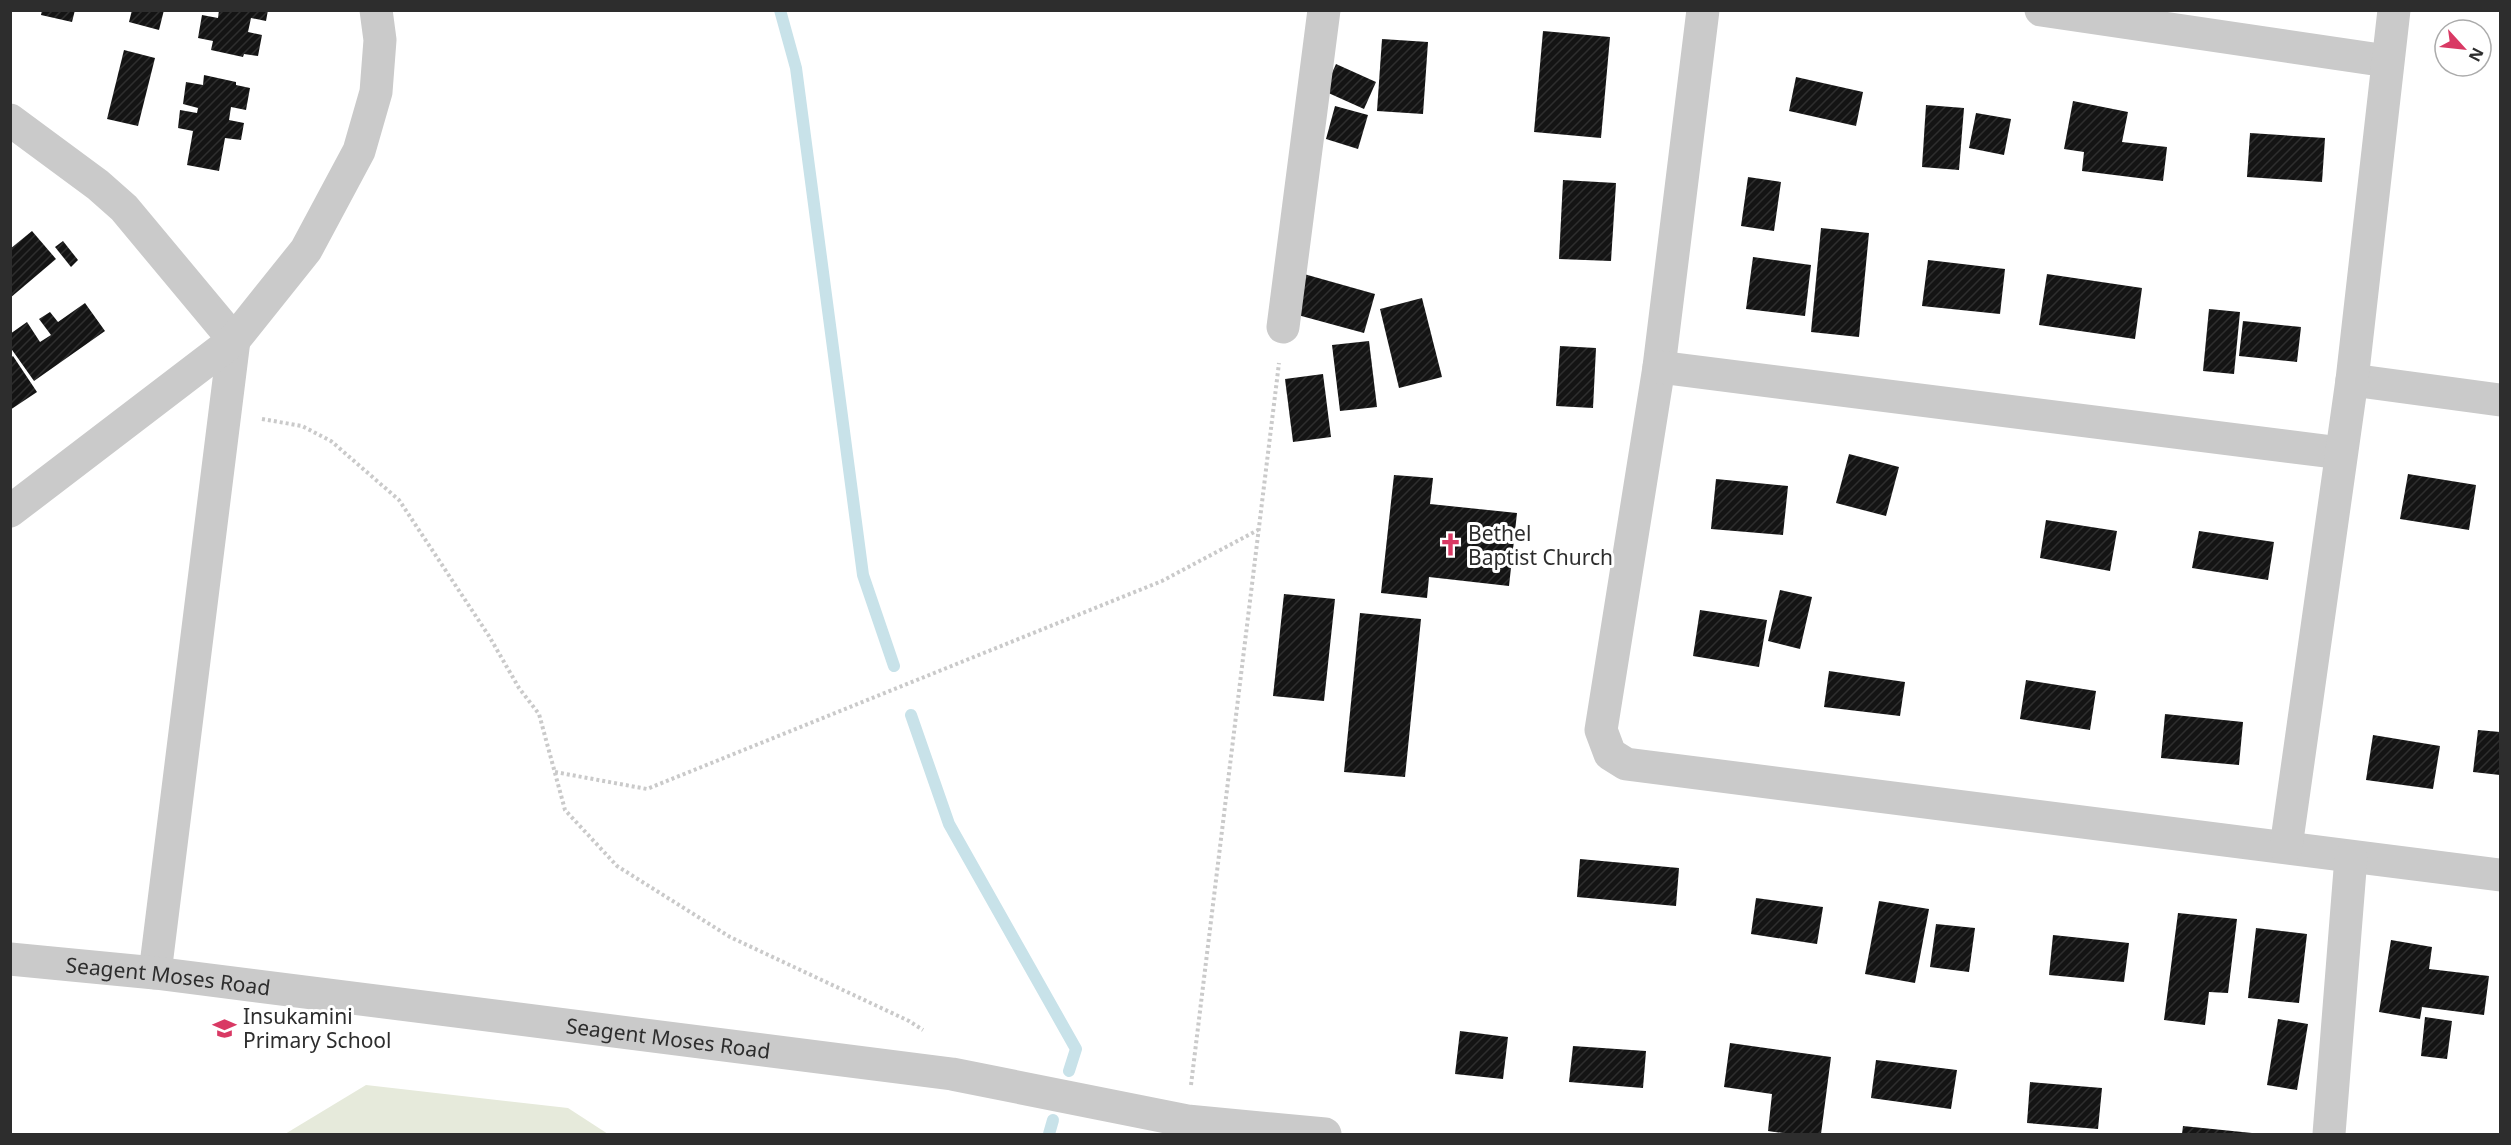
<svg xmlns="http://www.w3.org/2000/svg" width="2511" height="1145" font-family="'Noto Sans',sans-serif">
	<defs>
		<pattern id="building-hatch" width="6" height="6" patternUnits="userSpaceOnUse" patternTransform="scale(1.5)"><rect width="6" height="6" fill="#141414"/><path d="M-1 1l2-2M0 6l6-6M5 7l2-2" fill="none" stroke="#2e2e2e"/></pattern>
	</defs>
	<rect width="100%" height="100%" fill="#fff"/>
	<polygon fill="#e6eadb" points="366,1085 568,1108 608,1134 285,1134"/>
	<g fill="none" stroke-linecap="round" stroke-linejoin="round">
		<g stroke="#c8e2e9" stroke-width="12">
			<polyline points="780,10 796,68 863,575 894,666"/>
			<polyline points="911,715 949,824 1076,1049 1069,1071"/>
			<polyline points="1049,1134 1053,1120"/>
		</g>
	</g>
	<g fill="url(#building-hatch)">
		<polygon points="42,10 75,10 72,22 41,15"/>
		<polygon points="132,10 164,10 159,30 129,22"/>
		<polygon points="219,10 268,10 266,21 251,18 248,32 262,35 258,56 244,54 243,57 211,50 213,41 198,38 202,15 218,18"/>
		<polygon points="1543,31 1610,37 1601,138 1534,132"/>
		<polygon points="1382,39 1428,42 1423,114 1377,111"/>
		<polygon points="124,50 155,58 138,126 107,119"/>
		<polygon points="1336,64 1376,82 1364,109 1324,91"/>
		<polygon points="204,75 236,82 236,85 250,88 246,110 231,107 229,120 244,123 241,140 225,138 219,171 187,165 193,131 178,128 180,110 197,113 198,108 183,104 186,82 203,85"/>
		<polygon points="1796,77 1863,92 1856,126 1789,111"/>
		<polygon points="2073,101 2128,112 2122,142 2167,147 2163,181 2082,171 2084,152 2064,149"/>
		<polygon points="1926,105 1964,108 1959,170 1922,167"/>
		<polygon points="1335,106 1368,115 1358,149 1326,139"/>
		<polygon points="1976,113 2011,119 2004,155 1969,148"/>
		<polygon points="2250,133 2325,138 2322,182 2247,177"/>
		<polygon points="1748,177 1781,182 1774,231 1741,226"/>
		<polygon points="1563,180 1616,183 1611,261 1559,259"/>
		<polygon points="1821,228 1869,233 1859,337 1811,332"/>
		<polygon points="32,231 56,259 10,298 10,249"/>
		<polygon points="63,241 78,260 71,267 55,247"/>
		<polygon points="1753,257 1811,265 1805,316 1746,309"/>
		<polygon points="1928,260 2005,269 2000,314 1922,306"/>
		<polygon points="1304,274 1375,294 1364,333 1294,314"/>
		<polygon points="2047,274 2142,288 2135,339 2039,325"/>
		<polygon points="1422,298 1442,377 1399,388 1380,309"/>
		<polygon points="85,303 105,331 34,381 10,347 10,334 27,322 40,342 51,335 39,319 50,312 58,322"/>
		<polygon points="2209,309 2240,312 2234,374 2203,371"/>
		<polygon points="2243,321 2301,327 2297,362 2239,356"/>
		<polygon points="1369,341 1377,407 1340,411 1332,345"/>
		<polygon points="1560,346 1596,348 1593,408 1556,406"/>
		<polygon points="13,356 37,392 10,410 10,358"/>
		<polygon points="1323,374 1331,437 1293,442 1285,379"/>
		<polygon points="1849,454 1899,467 1886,516 1836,503"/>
		<polygon points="2408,474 2476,485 2469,530 2400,519"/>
		<polygon points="1394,475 1433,478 1430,504 1517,513 1509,586 1429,577 1427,598 1381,593"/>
		<polygon points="1716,479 1788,486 1783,535 1711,529"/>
		<polygon points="2046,520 2117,531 2110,571 2040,558"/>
		<polygon points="2199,531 2274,542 2268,580 2192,568"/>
		<polygon points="1780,590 1812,597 1800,649 1768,641"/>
		<polygon points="1284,594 1335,599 1324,701 1273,696"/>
		<polygon points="1700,610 1767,620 1759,667 1693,656"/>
		<polygon points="1360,613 1421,619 1405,777 1344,772"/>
		<polygon points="1829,671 1905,682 1900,716 1824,707"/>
		<polygon points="2026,680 2096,691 2090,730 2020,719"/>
		<polygon points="2165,714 2243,722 2239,765 2161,758"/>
		<polygon points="2478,730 2500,732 2500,775 2473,772"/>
		<polygon points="2373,735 2440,746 2433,789 2366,780"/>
		<polygon points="1580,859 1679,868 1676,906 1577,897"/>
		<polygon points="1756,898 1823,907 1817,944 1751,934"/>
		<polygon points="1879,901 1929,909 1915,983 1865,974"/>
		<polygon points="2178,913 2237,919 2228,993 2209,992 2205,1025 2164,1020"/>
		<polygon points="1936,924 1975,928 1969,972 1930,967"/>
		<polygon points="2256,928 2307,934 2299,1003 2248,998"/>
		<polygon points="2053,935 2129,943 2124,982 2049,975"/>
		<polygon points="2391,940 2432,947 2429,969 2489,976 2484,1015 2422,1007 2420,1019 2379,1012"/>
		<polygon points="2425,1017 2452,1021 2447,1059 2421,1056"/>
		<polygon points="2278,1019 2308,1024 2297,1090 2267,1085"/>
		<polygon points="1460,1031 1508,1037 1503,1079 1455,1074"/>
		<polygon points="1730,1043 1831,1057 1821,1134 1790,1134 1768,1131 1772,1094 1724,1087"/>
		<polygon points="1573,1046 1646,1051 1643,1088 1569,1082"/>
		<polygon points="1876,1060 1957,1070 1951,1109 1871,1098"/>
		<polygon points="2030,1082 2102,1088 2098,1129 2027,1123"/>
		<polygon points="2183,1126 2252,1133 2252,1134 2182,1134"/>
	</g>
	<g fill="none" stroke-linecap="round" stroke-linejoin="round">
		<g stroke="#cacaca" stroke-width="4" stroke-dasharray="3 3" stroke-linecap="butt">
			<polyline points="262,419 302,426 331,441 399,500 489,636 519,688 539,714 565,810 617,866 730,937 909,1021 923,1030"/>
			<polyline points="555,772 647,789 1162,581 1258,530"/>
			<polyline points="1191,1085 1279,363"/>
		</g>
		<g stroke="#cacaca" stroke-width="33">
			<polyline points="1703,10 1659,367 1601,730 1610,754 1626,764 2500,875"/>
			<polyline points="2041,10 2387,61"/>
			<polyline points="10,120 98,185 124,208 234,340 155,973"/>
			<polyline points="1283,327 1324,10"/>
			<polyline points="1659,367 2341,453"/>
			<polyline points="2352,380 2500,400"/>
			<polyline points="10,511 234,340 306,250 359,151 376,92 380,40 376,10"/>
			<polyline points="2286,847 2352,380 2394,10"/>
			<path id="s1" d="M10 959 155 973 952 1074 1187 1121 1325 1134"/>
			<polyline points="2329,1134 2351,857"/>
		</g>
	</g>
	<defs>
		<symbol id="church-bare" viewBox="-9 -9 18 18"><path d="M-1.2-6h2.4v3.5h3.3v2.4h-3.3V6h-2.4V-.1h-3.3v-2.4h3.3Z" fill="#d93964" stroke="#fff" stroke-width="2.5" paint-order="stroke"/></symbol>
		<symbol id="school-bare" viewBox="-9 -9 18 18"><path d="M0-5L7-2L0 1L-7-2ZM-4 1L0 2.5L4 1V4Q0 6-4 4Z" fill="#d93964" stroke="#fff" stroke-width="2.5" paint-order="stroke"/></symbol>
	</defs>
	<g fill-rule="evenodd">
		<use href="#church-bare" x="1434" y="528" width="33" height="33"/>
		<use href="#school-bare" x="208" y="1012" width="33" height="33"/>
	</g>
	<g text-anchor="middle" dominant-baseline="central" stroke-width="6" stroke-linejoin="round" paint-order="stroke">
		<g font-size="21" fill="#2d2d2d" stroke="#fff" text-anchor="start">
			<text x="1468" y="533">Bethel<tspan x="1468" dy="24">Baptist Church</tspan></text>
			<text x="243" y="1016">Insukamini<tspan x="243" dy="24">Primary School</tspan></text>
		</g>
		<g font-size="21" fill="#2d2d2d" stroke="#fff">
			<text stroke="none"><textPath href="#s1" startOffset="159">Seagent Moses Road</textPath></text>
			<text stroke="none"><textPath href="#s1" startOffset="663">Seagent Moses Road</textPath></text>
		</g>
	</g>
	<rect width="2511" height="1145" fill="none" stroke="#2d2d2d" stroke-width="24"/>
	<g transform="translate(2463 48) rotate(117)"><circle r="28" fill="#ffffff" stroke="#ababab" stroke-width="1.5"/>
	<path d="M0-4.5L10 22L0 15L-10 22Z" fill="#d93964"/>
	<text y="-9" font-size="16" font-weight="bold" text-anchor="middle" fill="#2d2d2d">N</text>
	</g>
</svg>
